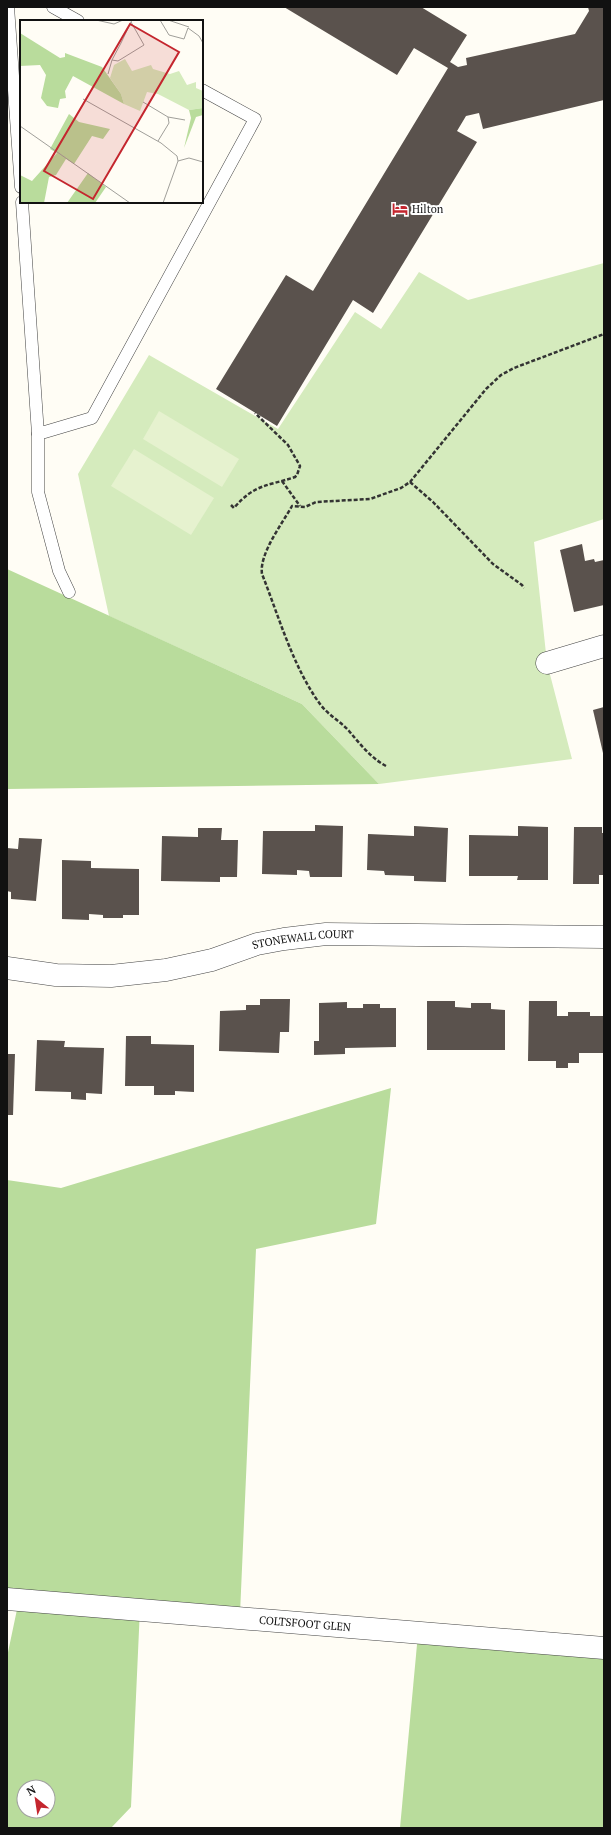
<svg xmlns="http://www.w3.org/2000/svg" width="611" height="1835" font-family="'PT Serif',serif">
	<rect width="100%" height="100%" fill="#fffdf5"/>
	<polygon fill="#d5ebbd" points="604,263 604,519 534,542 547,663 572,759 379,784 302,704 109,616 78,474 149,355 278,429 355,312 381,329 419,272 468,300"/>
	<g fill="#b9dc9c" fill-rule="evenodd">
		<polygon points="7,569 302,704 379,784 7,789"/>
		<path d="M391 1088 376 1224 256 1249 240 1614 140 1608 131 1807 111 1828H7V1657L19 1600 7 1599V1180L61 1188ZM24 1787H48V1811H24Z"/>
		<polygon points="419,1623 604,1644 604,1828 400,1828"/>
	</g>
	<g fill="#e6f2cf">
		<polygon points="159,411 239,459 222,487 143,439"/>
		<polygon points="134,449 214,498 191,535 111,486"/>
	</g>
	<g fill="#5a524d">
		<polygon points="284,7 421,7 467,35 450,62 458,67 467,65 466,58 575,34 589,11 588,7 604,7 604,100 483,129 479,113 466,116 457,131 477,142 373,313 353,300 277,426 216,389 286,275 313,291 448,68 414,48 397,75"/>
		<polygon points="582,544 585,561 594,559 595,562 604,560 604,605 574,612 560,550"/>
		<polygon points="604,707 604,753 603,753 593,710"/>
		<polygon points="315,825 343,826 342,877 310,877 309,871 297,870 297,875 262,874 263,831 315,831"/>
		<polygon points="414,826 448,828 446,882 414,881 414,876 385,875 384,871 367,870 368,834 414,836"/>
		<polygon points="518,826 548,827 548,880 517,880 518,876 469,876 469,835 518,836"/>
		<polygon points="574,827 602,827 602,833 604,833 604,875 599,875 599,884 573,884"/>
		<polygon points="198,828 222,828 221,840 238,840 237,877 220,877 220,882 161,881 162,836 198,837"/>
		<polygon points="19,838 42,839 36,901 11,899 11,892 7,891 7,848 18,849"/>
		<polygon points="62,860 91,861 91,868 139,869 139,915 123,915 123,918 103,918 103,915 89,914 89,920 62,919"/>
		<polygon points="260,999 290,999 289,1032 280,1032 279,1053 219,1051 220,1011 246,1010 246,1005 260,1005"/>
		<polygon points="427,1001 455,1001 455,1007 471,1008 471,1003 491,1003 491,1009 505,1010 505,1050 427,1050"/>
		<polygon points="529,1001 557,1001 557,1016 568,1016 568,1012 590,1012 590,1016 604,1016 604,1053 579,1053 579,1063 568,1063 568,1068 556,1068 556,1061 528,1061"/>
		<polygon points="347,1002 347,1008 363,1008 363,1004 380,1004 380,1008 396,1008 396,1047 345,1048 345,1054 314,1055 314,1041 319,1041 319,1003"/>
		<polygon points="126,1036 151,1036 151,1044 194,1045 194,1092 175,1091 175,1095 154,1095 154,1086 125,1086"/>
		<polygon points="37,1040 65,1041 64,1047 104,1048 102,1094 86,1093 86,1100 71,1099 71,1092 35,1091"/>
		<polygon points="7,1054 15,1054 13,1115 7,1115"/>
	</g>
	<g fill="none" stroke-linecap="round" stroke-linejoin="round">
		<defs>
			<g id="lane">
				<polyline points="8,7 21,187"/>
				<polyline points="53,7 78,21"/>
				<polyline points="22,202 38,434 92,418 255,119 202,90"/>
				<polyline points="38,434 38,492 59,571 69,592"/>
			</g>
			<g id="street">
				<polyline points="547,663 604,646"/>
				<path id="s1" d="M7 968 56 975 111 976 166 970 212 960 257 944 284 939 326 934 604 937"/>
				<path id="s2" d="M7 1599 604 1648"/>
			</g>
		</defs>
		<use href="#lane" stroke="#444" stroke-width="13"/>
		<use href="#street" stroke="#444" stroke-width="23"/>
		<g stroke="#333" stroke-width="2.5" stroke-dasharray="4 2" stroke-linecap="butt">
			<polyline points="282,481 300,506"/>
			<polyline points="410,482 433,502 493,564 522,585 524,588"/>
			<path d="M231 505 234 508C254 484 268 486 295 477L297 475 300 466 288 445 255 413"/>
			<path d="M386 766C371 758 360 744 349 731 340 721 328 715 320 704 293 667 279 617 262 574 259 554 282 524 292 506L305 507 316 502 370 499 401 488 410 482 486 389 501 375 514 368 604 334"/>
		</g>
		<use href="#lane" stroke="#fff" stroke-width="12"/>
		<use href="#street" stroke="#fff" stroke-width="22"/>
	</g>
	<defs>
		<symbol id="hotel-bare" viewBox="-9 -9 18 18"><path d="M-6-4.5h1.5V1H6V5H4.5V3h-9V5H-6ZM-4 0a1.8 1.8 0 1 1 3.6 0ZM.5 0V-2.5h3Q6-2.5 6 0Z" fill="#c4262e" stroke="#fff" stroke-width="2.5" paint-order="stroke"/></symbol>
	</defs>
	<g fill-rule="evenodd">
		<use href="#hotel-bare" x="389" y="198" width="22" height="22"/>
	</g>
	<g text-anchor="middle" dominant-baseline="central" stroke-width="4" stroke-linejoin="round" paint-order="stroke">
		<g font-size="11" fill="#111" stroke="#fff" text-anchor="start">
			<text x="412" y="209">Hilton</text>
		</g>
		<g font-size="11" fill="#111" stroke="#fff">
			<text stroke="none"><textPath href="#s1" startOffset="301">STONEWALL COURT</textPath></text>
			<text stroke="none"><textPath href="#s2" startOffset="299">COLTSFOOT GLEN</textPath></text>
		</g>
	</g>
	<g transform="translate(20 20)">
		<rect width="183" height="183" fill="#fffdf5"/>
		<path d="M105 39 112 51 131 45 133 49 150 54 159 51 167 65 176 62V68L183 71V88L169 90 138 74 127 72 120 91 104 84 101 74 90 58 94 45Z" fill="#d5ebbd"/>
		<path d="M0 13 40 38 45 37V33L82 47 101 74 104 84 53 56 45 71 46 78 40 79 38 88 27 86 21 78 26 55 20 45 0 46ZM183 88V95L176 97 164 128 171 98 169 90ZM49 94 59 102 90 109 83 119 72 116 54 144 46 139 36 155 29 157 24 183H0V155L12 161 37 133 30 129ZM68 153 86 167 75 183H47Z" fill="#b9dc9c"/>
		<path fill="none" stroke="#a09f9a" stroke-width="1" d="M76 0 94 4 103 0M140 0 149 15 164 19 168 8 179 16 183 23M148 0 169 7M111 2 124 25 98 41 92 40 101 23 111 2 112 0M88 54 92 40M63 79 141 123 157 136 158 141M123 82 148 97 165 100M0 106 110 183M138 121 149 103 148 97M143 183 158 141 169 138 183 142"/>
		<path fill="#c4262e" fill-opacity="0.15" stroke="#c4262e" stroke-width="2" d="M110 4 159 32 73 179 24 151Z"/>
		<rect width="183" height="183" fill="none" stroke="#111" stroke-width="2"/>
	</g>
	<rect width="611" height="1835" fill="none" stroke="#111111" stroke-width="16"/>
	<g transform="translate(36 1799) rotate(330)"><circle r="19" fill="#ffffff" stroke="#a0a0a0"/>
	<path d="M0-3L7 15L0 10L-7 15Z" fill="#c4262e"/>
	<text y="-6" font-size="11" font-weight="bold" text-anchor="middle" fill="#111111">N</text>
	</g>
</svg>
